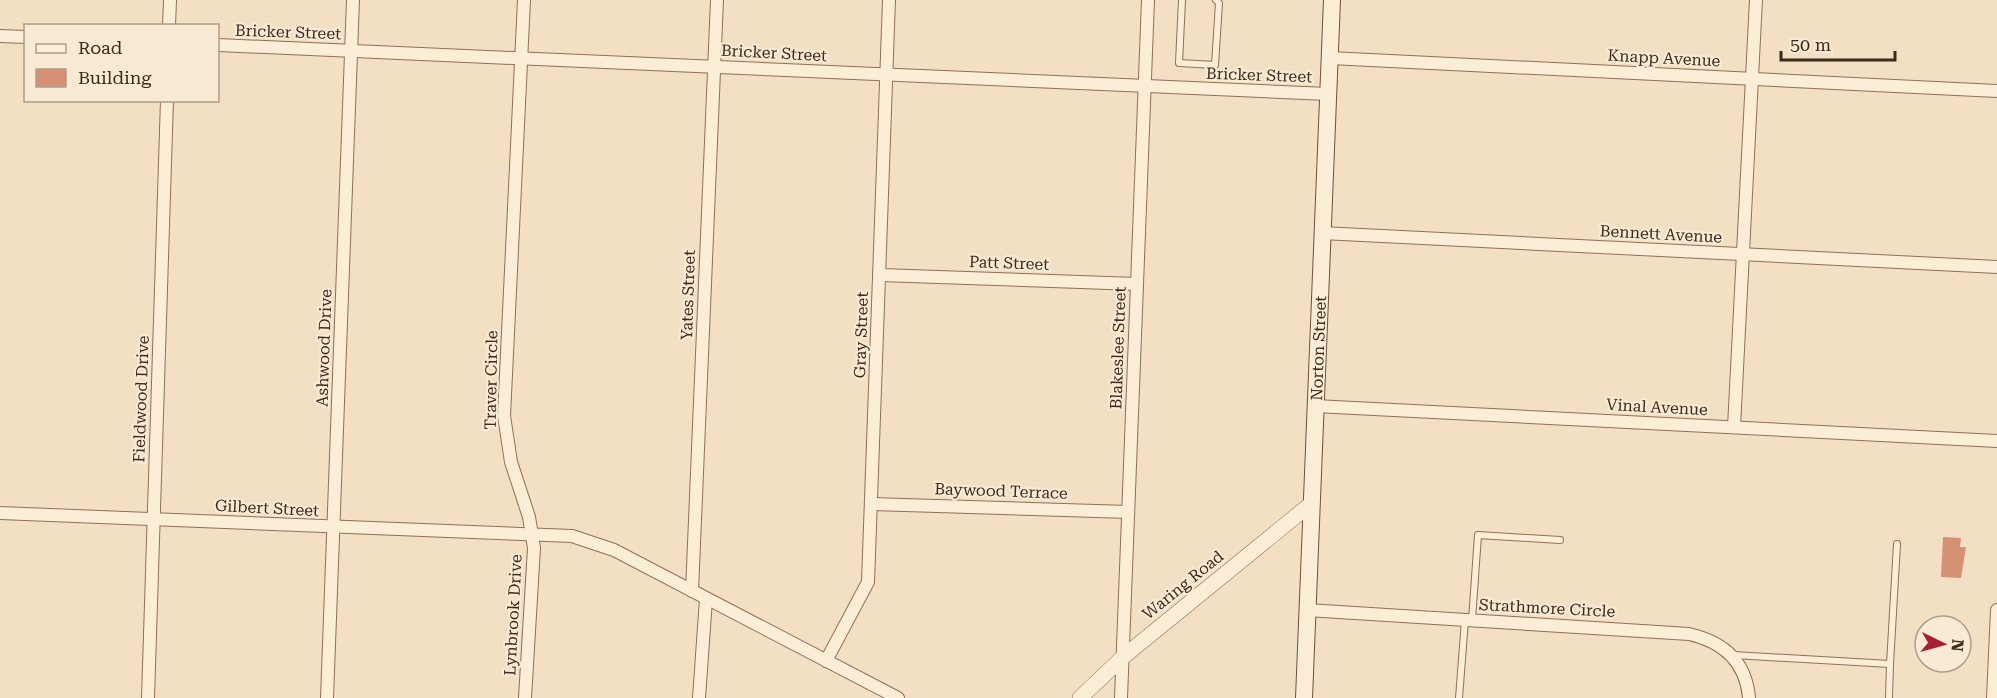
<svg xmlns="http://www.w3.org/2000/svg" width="1997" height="698" font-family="'Roboto Serif',serif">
	<rect width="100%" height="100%" fill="#f3dfc3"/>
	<polygon fill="#d69174" points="1943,537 1961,538 1960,547 1966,547 1961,578 1941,577"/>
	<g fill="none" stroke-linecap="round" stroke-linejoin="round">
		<defs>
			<g id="service">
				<polyline points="1182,0 1179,63 1215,65 1219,3 1216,0"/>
				<polyline points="1472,620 1478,535 1560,540"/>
				<polyline points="1733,655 1890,664 1897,544"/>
				<polyline points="1459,698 1465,620"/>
				<polyline points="1889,698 1890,664"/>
			</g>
			<g id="minor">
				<polyline points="524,0 504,416 511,462 529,517 534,548 525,698"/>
				<polyline points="169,26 170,0"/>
				<polyline points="0,36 26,37"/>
				<polyline points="218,45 1328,94"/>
				<polyline points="1330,58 1997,91"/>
				<polyline points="1322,233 1997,267"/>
				<polyline points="880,275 1137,284"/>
				<polyline points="1315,406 1997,441"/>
				<polyline points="1734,427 1756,0"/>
				<polyline points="872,504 1128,512"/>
				<polyline points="0,513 572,536 614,550 898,698"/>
				<polyline points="692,591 717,0"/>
				<path d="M1307 610 1689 634C1724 642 1746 662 1749 698"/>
				<polyline points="826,661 868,582 889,0"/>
				<polyline points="148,698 167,100"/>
				<polyline points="327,698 353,0"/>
				<polyline points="699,698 706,599"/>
				<polyline points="1121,698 1148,0"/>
				<polyline points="1993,698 1997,610"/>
			</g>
			<polyline id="tertiary" points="1080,698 1123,657 1312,503"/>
			<g id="secondary">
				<path id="s1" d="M1304 698 1332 0"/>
			</g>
		</defs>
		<use href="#service" stroke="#906f57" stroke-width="8"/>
		<use href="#minor" stroke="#906f57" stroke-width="14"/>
		<use href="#tertiary" stroke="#906f57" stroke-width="16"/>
		<use href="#secondary" stroke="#724f3a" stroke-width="18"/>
		<use href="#service" stroke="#fcedd7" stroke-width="6"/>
		<use href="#minor" stroke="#fcedd7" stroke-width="12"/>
		<use href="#tertiary" stroke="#fcedd7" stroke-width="15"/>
		<use href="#secondary" stroke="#fcedd7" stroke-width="16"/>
	</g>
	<g text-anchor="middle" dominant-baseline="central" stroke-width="4.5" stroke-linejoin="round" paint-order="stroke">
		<g font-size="16" fill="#3e291d" stroke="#f9ead3">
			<text transform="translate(288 32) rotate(2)">Bricker Street</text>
			<text transform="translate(774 53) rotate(3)">Bricker Street</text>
			<text transform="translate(1664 58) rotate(3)">Knapp Avenue</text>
			<text transform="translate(1259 75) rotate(2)">Bricker Street</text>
			<text transform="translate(1661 234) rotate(3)">Bennett Avenue</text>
			<text transform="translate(1009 263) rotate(2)">Patt Street</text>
			<text transform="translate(688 295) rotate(-88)">Yates Street</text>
			<text transform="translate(861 335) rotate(-88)">Gray Street</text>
			<text transform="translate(324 348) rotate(-88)">Ashwood Drive</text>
			<text transform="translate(1118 348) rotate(-88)">Blakeslee Street</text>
			<text stroke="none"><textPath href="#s1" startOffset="350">Norton Street</textPath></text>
			<text transform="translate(491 380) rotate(-89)">Traver Circle</text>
			<text transform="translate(141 399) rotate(-88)">Fieldwood Drive</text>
			<text transform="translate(1657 407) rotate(3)">Vinal Avenue</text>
			<text transform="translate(1001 491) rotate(2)">Baywood Terrace</text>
			<text transform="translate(267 508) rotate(3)">Gilbert Street</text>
			<text transform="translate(1183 585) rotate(-39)">Waring Road</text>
			<text transform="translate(1547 608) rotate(3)">Strathmore Circle</text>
			<text transform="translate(513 615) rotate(-87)">Lynbrook Drive</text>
		</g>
	</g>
	<rect x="24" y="24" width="195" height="78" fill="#f9ead3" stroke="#ae9d8a" stroke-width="1.5"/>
	<rect x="36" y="44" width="30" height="9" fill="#fcedd7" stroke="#ae9d8a" stroke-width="1.5"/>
	<text x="78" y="54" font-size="18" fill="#3e291d">Road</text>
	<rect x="36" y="69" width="30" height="18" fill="#d69174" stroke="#ae9d8a" stroke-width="1.5"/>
	<text x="78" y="84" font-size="18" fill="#3e291d">Building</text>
	<g transform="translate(1943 644) rotate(95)"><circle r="28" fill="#f9ead3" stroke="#ae9d8a" stroke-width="1.5"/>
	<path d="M0-4.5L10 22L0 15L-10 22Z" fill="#a62030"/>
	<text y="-9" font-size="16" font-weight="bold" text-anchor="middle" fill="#3e291d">N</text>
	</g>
	<path d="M1781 51v9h114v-9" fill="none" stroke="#3e291d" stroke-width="3"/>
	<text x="1790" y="51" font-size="18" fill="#3e291d" stroke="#f9ead3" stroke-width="4.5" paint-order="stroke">50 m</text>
</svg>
